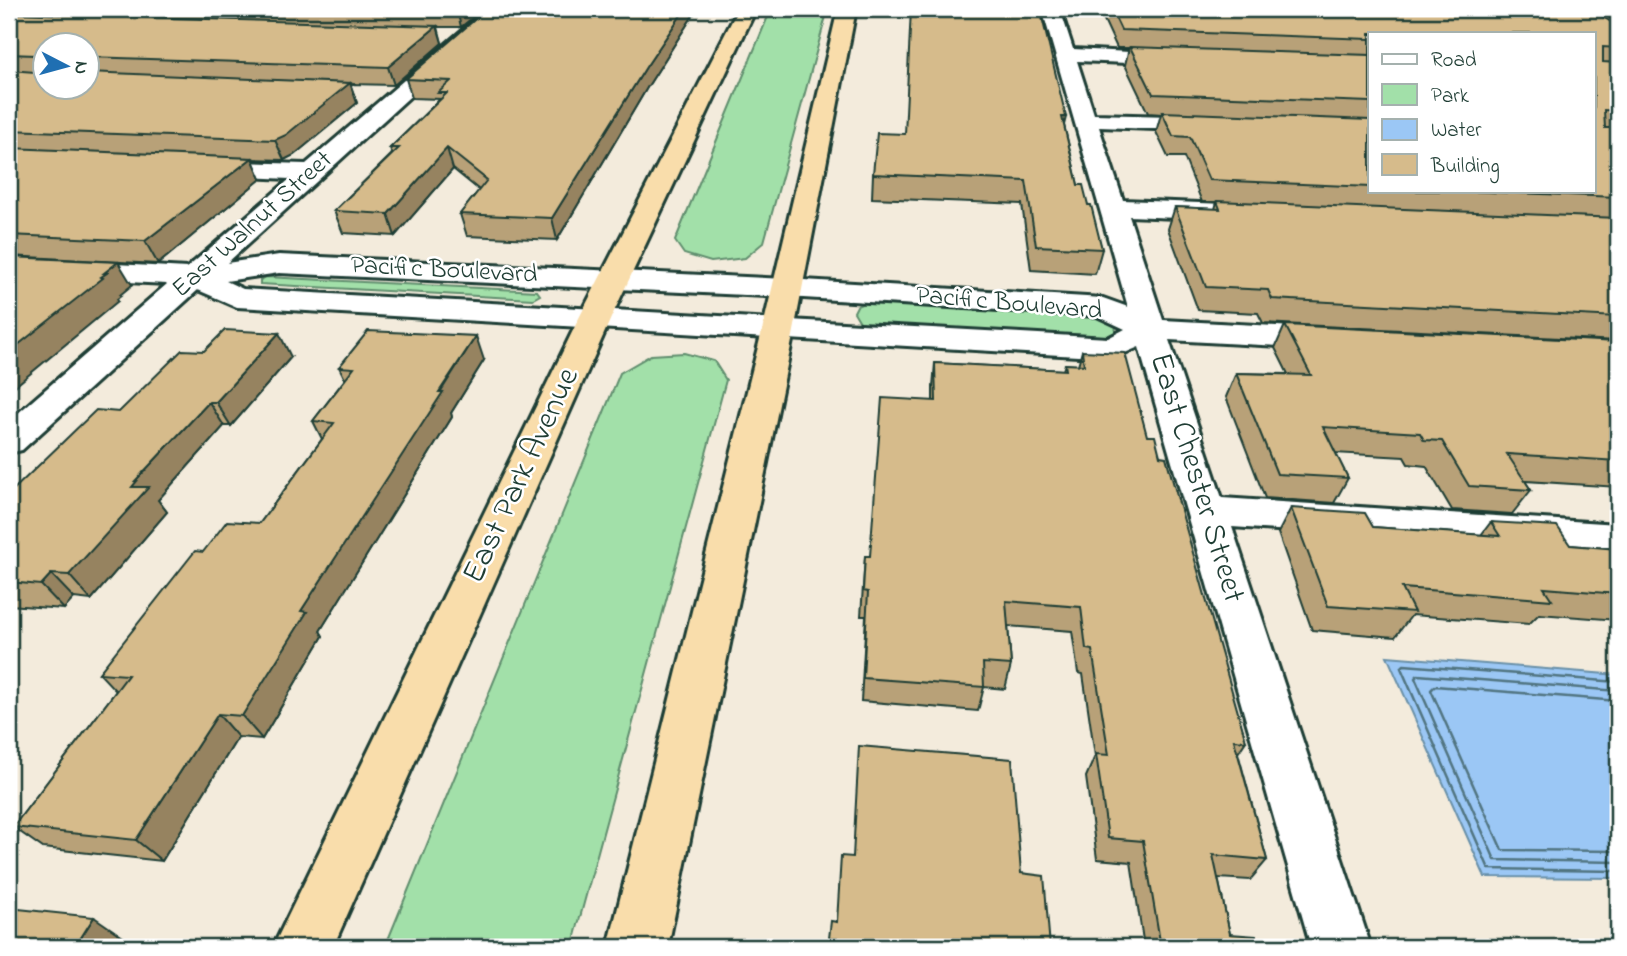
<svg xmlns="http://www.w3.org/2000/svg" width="1627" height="956" font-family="'Indie Flower',sans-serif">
	<rect width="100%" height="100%" fill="#f3ebdc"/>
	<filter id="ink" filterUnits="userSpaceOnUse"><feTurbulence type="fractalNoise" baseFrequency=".0143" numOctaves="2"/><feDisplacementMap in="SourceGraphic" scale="14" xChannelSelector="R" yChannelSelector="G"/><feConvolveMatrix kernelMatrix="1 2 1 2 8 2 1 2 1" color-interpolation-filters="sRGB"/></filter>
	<g filter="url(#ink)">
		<g fill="#a2e0a9" stroke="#608e6e" stroke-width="2">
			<polygon points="771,9 828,9 764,242 745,258 711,262 684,254 675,241"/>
			<polygon points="266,277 537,291 540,295 533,299 260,284 260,280"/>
			<polygon points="870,300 1096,313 1110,317 1116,326 1115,333 1105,337 873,325 860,322 854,312 857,306"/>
			<polygon points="684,353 714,361 726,380 572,947 385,947 620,373 651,355"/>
		</g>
		<polygon fill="#9bc7f5" stroke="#6990a8" stroke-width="2" points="1387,656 1618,675 1618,878 1485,877"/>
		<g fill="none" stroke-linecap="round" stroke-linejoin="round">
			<g stroke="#517481" stroke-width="2.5">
				<polyline points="1618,682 1404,665 1401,668 1489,869 1618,871"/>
				<polyline points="1618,691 1418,675 1415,678 1495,860 1618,862"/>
				<polyline points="1618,701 1435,686 1431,690 1502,850 1618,851"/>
			</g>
			<defs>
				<path id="minor" d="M487 9H506L227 263 279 255 787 279 1103 298 1128 307 1042 9H1060L1073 49 1186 55 1189 59 1186 63 1179 65 1077 61 1094 114 1210 117 1218 119 1221 124 1218 129 1210 131 1099 127 1123 200 1225 204 1234 206 1238 212 1234 218 1225 220 1129 216 1163 320 1333 329 1344 332 1349 339 1344 346 1333 349 1169 340 1222 498 1618 524V554L1232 527 1371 947H1311L1139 347 1113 358 237 307 198 290 22 450 9 453V421L167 284 9 276V258L187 268 290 179 203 175 194 173 191 168 194 163 203 161 306 164ZM279 273 787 297 1097 316 1125 329 1108 338 243 289 226 281Z"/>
				<g id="highway">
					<polygon points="738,9 756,9 611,318 333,947 273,947 579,318"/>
					<polygon points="838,9 856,9 794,331 668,947 608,947 762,331"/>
				</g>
			</defs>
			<use href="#minor" stroke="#1f3d34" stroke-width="6"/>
			<use href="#highway" stroke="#1f3d34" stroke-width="6"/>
			<use href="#minor" fill="#fff" fill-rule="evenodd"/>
			<use href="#highway" fill="#f9ddab" fill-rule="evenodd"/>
		</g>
		<g fill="#b8a178" stroke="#1f3d34" stroke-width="2" fill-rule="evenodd">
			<path d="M9 9H483L461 27H438L442 43 394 85 350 84 357 103 294 155 284 160 252 159 261 179 158 264 9 256ZM88 46V88H46Z"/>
			<polygon points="487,9 697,9 648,86 557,240 467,236 460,214 479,190 453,169 395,236 343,233 334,211 392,154 390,148 440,99 412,98 406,79"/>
			<path d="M1099 9H1618V341L1263 323 1258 313 1198 310 1168 229 1175 207 1215 209 1217 202H1202L1184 157H1168L1156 132 1161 114 1148 113 1125 65 1129 48H1117ZM1370 33 1594 191H1370Z"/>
			<polygon points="1066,117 1064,125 1078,185 1088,205 1102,249 1095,274 1031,270 1022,204 872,198 873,174 905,134"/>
			<polygon points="1285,325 1618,342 1618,487 1525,481 1531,490 1512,514 1452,510 1426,466 1408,464 1404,457 1335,453 1348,478 1334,503 1265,498 1226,397 1236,373 1288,374 1275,348"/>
			<polygon points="1082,351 1147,436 1160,456 1246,741 1238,753 1267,860 1250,880 1218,878 1230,934 1259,947 1144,947 1131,862 1097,859 1086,777 1095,756 1083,674 1078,673 1072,631 1008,626 1011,665 1005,689 984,687 978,711 861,701 866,616 861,616 865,556 870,556 933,401 933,387 935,363 1063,370 1065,364 1078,365"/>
			<polygon points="291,357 231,426 224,426 158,500 167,512 91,600 74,598 64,609 9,605 9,494 119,412"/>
			<polygon points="484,360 451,413 452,417 320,631 323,636 262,739 238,737 162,861 43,848 13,827 116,691 99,673 203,552 260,523 322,439 313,421 345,379 339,367"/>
			<polygon points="1291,508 1373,527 1481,535 1491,522 1570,545 1618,549 1618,620 1539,614 1529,624 1412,615 1395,637 1312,630 1278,533"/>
		</g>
		<g fill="#968361" stroke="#1f3d34" stroke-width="2">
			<polygon points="458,9 483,9 461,27 457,10"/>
			<polygon points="685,9 697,9 648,86 557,240 552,218 646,67"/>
			<polygon points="437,26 442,43 394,85 388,67"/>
			<polygon points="350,83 357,103 294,155 284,160 275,140"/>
			<polygon points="447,148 453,169 395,236 388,214"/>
			<polygon points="252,158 261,179 158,264 145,241"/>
			<polygon points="118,262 132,285 120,295 121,296 117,299 118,301 14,387 9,381 9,352 101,277 104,273"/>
			<polygon points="279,333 291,357 231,426 216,402"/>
			<polygon points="476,336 484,360 451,413 452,417 320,631 323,636 262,739 242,716 301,611"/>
			<polygon points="209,402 224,426 158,500 167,512 91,600 69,575 132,487 135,481"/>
			<polygon points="51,574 74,598 64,609 41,585"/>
			<polygon points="218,714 238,737 162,861 136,840"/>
			<polygon points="94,917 123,937 117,947 75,947"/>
		</g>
		<g fill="#d6bb8b" stroke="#1f3d34" stroke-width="2">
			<polygon points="400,9 458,9 457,10"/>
			<polygon points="487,9 685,9 646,67 552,218 460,214 487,180 447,148 388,214 334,211 399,148 390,148 447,93 438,93 451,81 406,79"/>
			<polygon points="911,9 1040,9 1066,117 1062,117 1078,185 1083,185 1088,205 1091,205 1102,249 1036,246 1026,181 873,174 877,133 905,134"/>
			<polygon points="1111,9 1618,9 1618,14 1596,13 1618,26 1618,48 1603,47 1603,62 1618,63 1618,111 1604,110 1605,128 1618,128 1618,197 1463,191 1594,191 1594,33 1370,33 1370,39 1121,30"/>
			<polygon points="9,13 437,26 388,67 88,57 88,46 46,46 46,88 88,88 88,72 350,83 286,135 275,140 9,130 9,70 35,72 38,69 35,55 9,54"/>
			<polygon points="1130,47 1370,55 1370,102 1153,94"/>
			<polygon points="1162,112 1370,120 1370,187 1209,180 1190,137 1173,136"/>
			<polygon points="9,148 252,158 145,241 9,235"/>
			<polygon points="1217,201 1618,218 1618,317 1272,299 1268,290 1206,287 1175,207 1220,209"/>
			<polygon points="9,257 118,262 104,273 107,273 101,277 103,278 9,352"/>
			<polygon points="1285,325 1618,342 1618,461 1507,454 1531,490 1469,486 1442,441 1424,440 1420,433 1323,427 1348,478 1277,474 1236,373 1311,375"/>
			<polygon points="225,330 279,333 216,402 209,402 135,481 137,481 132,487 149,487 69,575 51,574 41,585 9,582 9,494 96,410 119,412 182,350 204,351"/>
			<polygon points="368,331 476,336 439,392 443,392 301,611 307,612 242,716 218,714 136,840 13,827 128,675 99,673 195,551 203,552 227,521 260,523 334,423 313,421 354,368 339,367"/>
			<polygon points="1082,351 1125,353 1147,436 1155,436 1160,456 1166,457 1246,741 1234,740 1267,860 1213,855 1230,934 1256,936 1259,947 1161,947 1143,841 1108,838 1096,754 1109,755 1092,650 1086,649 1081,607 1006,601 1011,665 983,663 984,687 863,678 868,592 863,591 865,556 870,556 882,398 936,401 935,363 1066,370 1065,364 1084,365"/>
			<polygon points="1291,508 1365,513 1373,527 1500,536 1491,522 1557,526 1570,545 1618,549 1618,594 1544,588 1552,600 1402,588 1414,612 1328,606"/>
			<polygon points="859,746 1012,759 1021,873 1044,876 1050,947 828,947 831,921 837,922 841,856 853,857"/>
			<polygon points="9,908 94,917 75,947 9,947"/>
		</g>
	</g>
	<g text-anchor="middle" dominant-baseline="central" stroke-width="5" stroke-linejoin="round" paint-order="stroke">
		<g font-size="26" fill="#1f3d34" stroke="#fff">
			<text transform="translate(253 225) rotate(-42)">East Walnut Street</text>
			<text transform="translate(444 271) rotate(3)">Pacific Boulevard</text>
			<text transform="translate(1009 304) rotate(5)">Pacific Boulevard</text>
		</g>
		<g font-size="32" fill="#1f3d34" stroke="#fff">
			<text transform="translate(522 476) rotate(-65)">East Park Avenue</text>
			<text transform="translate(1196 478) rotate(73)">East Chester Street</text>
		</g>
	</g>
	<rect width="1627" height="956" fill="none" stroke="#fff" stroke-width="35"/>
	<rect x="18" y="18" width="1592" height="921" fill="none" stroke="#1f3d34" stroke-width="2.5" filter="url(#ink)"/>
	<rect x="1368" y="32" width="228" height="161" fill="#ffffff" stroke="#a5b1ae" stroke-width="2"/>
	<rect x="1382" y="54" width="35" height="10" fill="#ffffff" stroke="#a5b1ae" stroke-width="2"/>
	<text x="1431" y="66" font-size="21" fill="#1f3d34">Road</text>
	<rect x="1382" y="84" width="35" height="21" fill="#a2e0a9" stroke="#a5b1ae" stroke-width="2"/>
	<text x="1431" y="102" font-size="21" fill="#1f3d34">Park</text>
	<rect x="1382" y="119" width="35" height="21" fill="#9bc7f5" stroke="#a5b1ae" stroke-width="2"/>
	<text x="1431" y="136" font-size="21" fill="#1f3d34">Water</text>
	<rect x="1382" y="154" width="35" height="21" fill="#d6bb8b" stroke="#a5b1ae" stroke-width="2"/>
	<text x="1431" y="172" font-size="21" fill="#1f3d34">Building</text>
	<g transform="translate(66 66) rotate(96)"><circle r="33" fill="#ffffff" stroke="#a5b1ae" stroke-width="2"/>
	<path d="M0-5L12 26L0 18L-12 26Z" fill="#1f6fb2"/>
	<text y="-10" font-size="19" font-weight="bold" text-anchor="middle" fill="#1f3d34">N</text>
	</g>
</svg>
